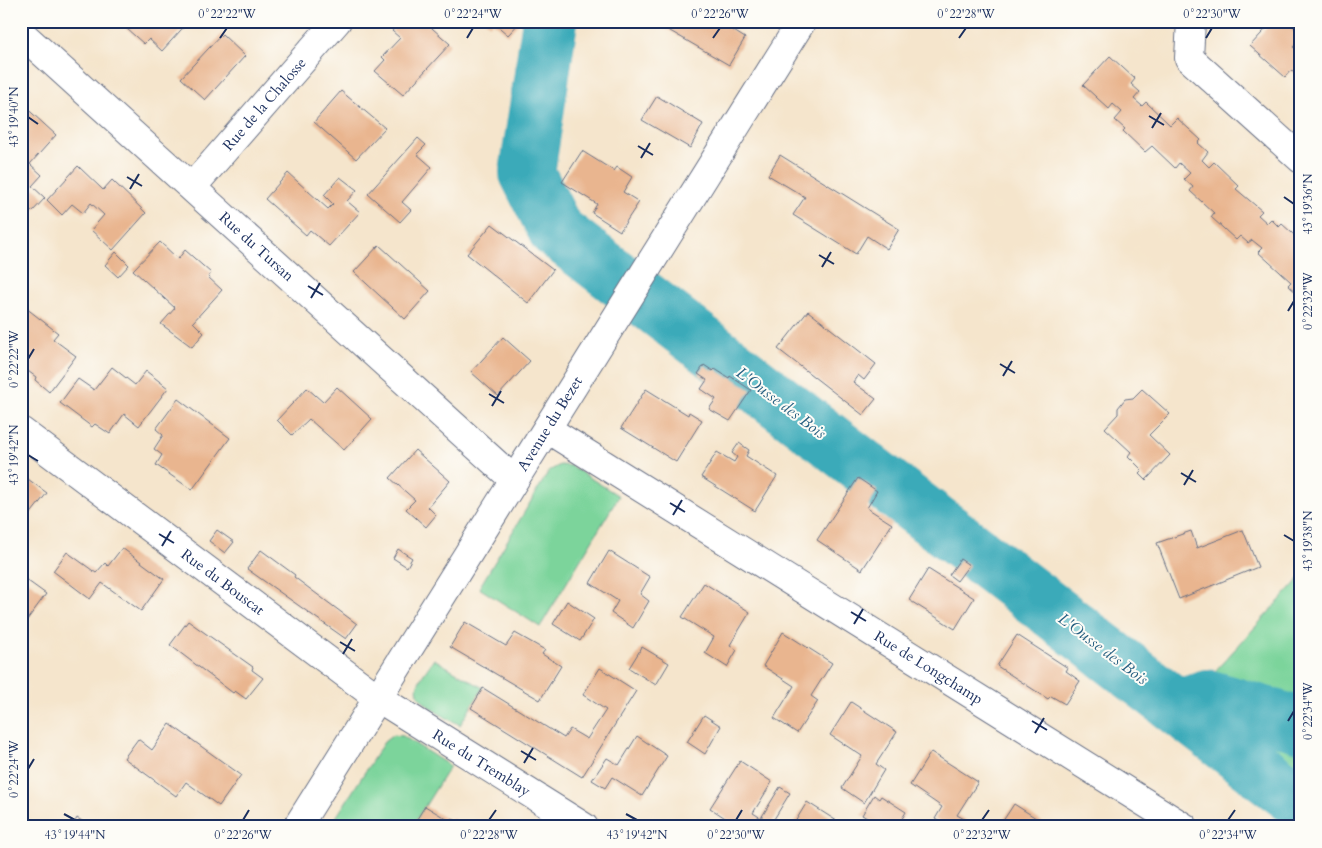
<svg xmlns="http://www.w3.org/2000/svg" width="1322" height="848" font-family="Cardo,serif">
	<rect width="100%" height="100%" fill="#fdfcf7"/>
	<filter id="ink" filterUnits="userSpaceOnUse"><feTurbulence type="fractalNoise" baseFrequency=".02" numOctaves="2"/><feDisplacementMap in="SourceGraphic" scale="10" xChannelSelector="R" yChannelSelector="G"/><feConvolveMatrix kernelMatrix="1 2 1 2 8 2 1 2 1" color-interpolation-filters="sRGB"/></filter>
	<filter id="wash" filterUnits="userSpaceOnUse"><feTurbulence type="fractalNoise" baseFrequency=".0096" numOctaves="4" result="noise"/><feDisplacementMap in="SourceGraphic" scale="20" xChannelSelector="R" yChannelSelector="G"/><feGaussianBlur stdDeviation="1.12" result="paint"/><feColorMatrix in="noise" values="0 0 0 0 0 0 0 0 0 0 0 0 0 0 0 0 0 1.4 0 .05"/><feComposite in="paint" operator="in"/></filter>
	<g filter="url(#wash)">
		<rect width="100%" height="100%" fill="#f5e5cc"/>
		<g fill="#7bd49b" stroke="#4b827c">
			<polygon points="560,465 571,466 619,496 540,627 479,588 549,471"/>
			<polygon points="1301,577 1301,818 1173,717"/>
			<path d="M434 659 483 688 460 725C448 718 411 702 418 685 421 676 429 667 434 659Z"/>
			<polygon points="393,735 403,736 450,766 412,827 330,827 384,742"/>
		</g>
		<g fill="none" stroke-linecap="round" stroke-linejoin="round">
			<g stroke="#3baab9" stroke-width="56">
				<polyline points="550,21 527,173 556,231 1301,802"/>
				<polyline points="1179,708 1207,697 1301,725"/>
			</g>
		</g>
		<g id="blocks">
			<g fill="#e9b58f">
				<polygon points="118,21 189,21 162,51 149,39 144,44"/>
				<polygon points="401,21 424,21 450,44 403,95 375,71 385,60 382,57 400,38 392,31"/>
				<polygon points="485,21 521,21 508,35 493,22 490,25"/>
				<polygon points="659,21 685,21 694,27 697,21 718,21 745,38 729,65 658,24"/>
				<polygon points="1273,21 1287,21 1301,34 1301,38 1293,47 1301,54 1301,79 1291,70 1285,77 1250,46"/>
				<polygon points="222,34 245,56 205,100 181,78"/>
				<polygon points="1110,56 1135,79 1131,84 1140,92 1134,99 1142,106 1146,102 1170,125 1177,118 1201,140 1198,143 1208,152 1202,160 1209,167 1214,162 1239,186 1236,189 1262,211 1258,215 1267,223 1271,219 1279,227 1282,224 1301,241 1301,297 1288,285 1291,282 1258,252 1262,248 1252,240 1248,243 1240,236 1236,240 1211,217 1214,213 1190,191 1193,187 1184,179 1190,173 1179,163 1175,168 1152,146 1145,152 1123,131 1125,129 1115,120 1122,112 1113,104 1109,109 1083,85"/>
				<polygon points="341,91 385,128 356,159 314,122"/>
				<polygon points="657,96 703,124 690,148 642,120"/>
				<polygon points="21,103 56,135 30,164 42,175 32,186 45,198 32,212 21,202"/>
				<polygon points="418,138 426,145 417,154 432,167 402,202 411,210 400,222 368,194"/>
				<polygon points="582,151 614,171 617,167 632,177 623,192 639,202 620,231 592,213 597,204 562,182"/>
				<polygon points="780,155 899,229 887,249 867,236 856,254 793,215 805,197 768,175"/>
				<polygon points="78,166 103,190 112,180 146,213 113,250 91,230 104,215 91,203 83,213 72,204 62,215 47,200"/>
				<polygon points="288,173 328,209 333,204 324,195 340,177 357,190 347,201 360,212 329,246 310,230 306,235 265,199"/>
				<polygon points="492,224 553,270 528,303 467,254"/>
				<polygon points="160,242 178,259 185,250 211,273 208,277 222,290 193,322 204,333 192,347 161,324 175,308 133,270"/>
				<polygon points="379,245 430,291 405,319 354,272"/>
				<polygon points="116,252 129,265 118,277 105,265"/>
				<polygon points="21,304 58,333 53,339 76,356 49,392 35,380 36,377 21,366"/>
				<polygon points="808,311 876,364 864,380 858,375 853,382 876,399 863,415 778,349"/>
				<polygon points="503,337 530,361 498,396 471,372"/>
				<polygon points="704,365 713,371 715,369 729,378 730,376 751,390 730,421 709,409 716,399 701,389 707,380 698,374"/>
				<polygon points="112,367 135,385 146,371 168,388 139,426 124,414 110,434 95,424 92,427 60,403 78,379 94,390"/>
				<polygon points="337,387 372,419 344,450 309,419 292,435 277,420 307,388 323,402"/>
				<polygon points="646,389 688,415 689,412 702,420 676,462 621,428"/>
				<polygon points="1142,389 1170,414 1149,435 1170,455 1146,480 1139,473 1142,470 1128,456 1131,452 1105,428 1118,414 1118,408 1125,399 1133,398"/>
				<polygon points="178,399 230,438 192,490 156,465 162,455 154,449 163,435 156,429"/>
				<polygon points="739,443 749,450 746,456 777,476 755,511 701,477 717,452 734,462 737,457 732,453"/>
				<polygon points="415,450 450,481 428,507 436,515 426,527 406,509 415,500 390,478"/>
				<polygon points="21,474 47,493 21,526"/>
				<polygon points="858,478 877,491 867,508 892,524 862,570 817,540"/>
				<polygon points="217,530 234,542 225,553 209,541"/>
				<polygon points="1243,530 1258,567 1179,599 1157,543 1191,531 1197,548"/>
				<polygon points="122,548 164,579 141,611 102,583 90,599 53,571 67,552 96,573 105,563 108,566"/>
				<polygon points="398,549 412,558 407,567 393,558"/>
				<polygon points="261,550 295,575 294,577 357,624 346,639 247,569"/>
				<polygon points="609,551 650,577 640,594 649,601 633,628 611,613 618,601 590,583"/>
				<polygon points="960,559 969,565 957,581 949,575"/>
				<polygon points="928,569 974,598 955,629 909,600"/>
				<polygon points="21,576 46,594 21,628"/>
				<polygon points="704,583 750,612 730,645 737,650 727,667 705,653 714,637 682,617"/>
				<polygon points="567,601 594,619 580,641 553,624"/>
				<polygon points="188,621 253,667 252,670 263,678 246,699 235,691 233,693 170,645"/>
				<polygon points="465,622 506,646 515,633 545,650 542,654 561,666 540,700 450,647"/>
				<polygon points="783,632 832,663 811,696 818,701 797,733 774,718 794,686 763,666"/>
				<polygon points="1017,635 1068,668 1066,671 1080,681 1065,704 1051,696 1048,699 997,666"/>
				<polygon points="642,647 669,663 656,685 629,668"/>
				<polygon points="600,668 636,691 582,777 471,708 483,688 564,738 570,729 587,739 606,710 583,695"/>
				<polygon points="851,702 897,732 876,764 884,770 864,803 842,788 862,756 830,735"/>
				<polygon points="704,715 721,726 705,754 687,742"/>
				<polygon points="170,724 241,775 219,806 186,782 176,796 124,758 138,739 152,750"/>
				<polygon points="637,736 667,756 642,796 612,777 605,788 592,780 607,758 619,765"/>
				<polygon points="931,752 978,782 957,815 966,820 962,827 947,827 935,819 942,807 910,785"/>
				<polygon points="740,761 772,782 753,813 761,818 780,787 790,793 771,824 775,827 739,827 710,808"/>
				<polygon points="874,795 879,799 881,796 906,812 897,827 882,827 862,815"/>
				<polygon points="807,802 840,823 837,827 792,827"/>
				<polygon points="1014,804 1050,827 999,827"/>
				<polygon points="425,806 450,821 452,818 465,827 412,827"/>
				<polygon points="77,818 92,827 72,827"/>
			</g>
		</g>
	</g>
	<g filter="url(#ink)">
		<use href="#blocks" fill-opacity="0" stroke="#676f84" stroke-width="1"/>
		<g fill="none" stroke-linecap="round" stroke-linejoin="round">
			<defs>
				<g id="minor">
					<polyline points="1191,21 1189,58 1301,159"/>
					<path id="s1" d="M21 33 514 480"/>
					<path id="s2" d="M192 187 337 21"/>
					<path id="s3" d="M547 429 1184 827"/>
					<path id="s4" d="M21 431 378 698 584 827"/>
				</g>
				<g id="tertiary">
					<path id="s5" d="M297 827 802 21"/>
				</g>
			</defs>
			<use href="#minor" stroke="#676f84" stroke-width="30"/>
			<use href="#tertiary" stroke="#676f84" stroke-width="30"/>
			<use href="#minor" stroke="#fff" stroke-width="28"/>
			<use href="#tertiary" stroke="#fff" stroke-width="28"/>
		</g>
	</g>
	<path fill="none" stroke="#1b2f5e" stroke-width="2" d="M220 38 227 28M467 38 473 28M713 38 720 28M959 38 966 28M1206 38 1212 28M1149 116 1164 125M28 117 38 124M1152 128 1161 113M638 146 653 155M641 158 650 143M127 177 142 186M130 189 139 174M1284 197 1294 204M819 255 834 264M822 267 831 252M308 286 323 295M311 298 320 283M1288 311 1294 301M28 359 34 349M1000 364 1015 373M1003 376 1012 361M489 394 504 403M492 406 501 391M28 455 38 461M1181 473 1196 482M1184 485 1193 470M670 503 685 512M673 515 682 500M159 534 174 543M1284 535 1294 541M162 546 171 531M851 612 866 621M854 624 863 609M340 642 355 651M343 654 352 639M1032 721 1047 730M1288 721 1294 711M1035 733 1044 718M521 751 536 760M524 763 533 748M28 769 34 759M64 814 75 820M626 814 637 820M243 820 249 810M489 820 496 810M736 820 742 810M982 820 989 810M1228 820 1235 810"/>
	<g text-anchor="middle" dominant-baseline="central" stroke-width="4" stroke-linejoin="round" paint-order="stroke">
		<g font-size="15" fill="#1b2f5e" stroke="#fdfcf7">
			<text stroke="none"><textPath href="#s2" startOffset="110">Rue de la Chalosse</textPath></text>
			<text stroke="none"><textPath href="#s1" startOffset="318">Rue du Tursan</textPath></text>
			<text stroke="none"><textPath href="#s5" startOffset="476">Avenue du Bezet</textPath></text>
			<text stroke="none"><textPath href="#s4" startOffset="252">Rue du Bouscat</textPath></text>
			<text stroke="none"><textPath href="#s3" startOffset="450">Rue de Longchamp</textPath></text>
			<text stroke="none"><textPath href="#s4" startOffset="568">Rue du Tremblay</textPath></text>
		</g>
		<g font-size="16" font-style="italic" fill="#286082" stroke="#fdfcf7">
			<text transform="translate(781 403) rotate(37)">L'Ousse des Bois</text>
			<text transform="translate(1103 649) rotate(37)">L'Ousse des Bois</text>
		</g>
	</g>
	<rect width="1322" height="848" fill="none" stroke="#fdfcf7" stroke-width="55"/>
	<rect x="28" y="28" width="1266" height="792" fill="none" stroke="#1b2f5e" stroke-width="2"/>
	<g font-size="12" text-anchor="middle" fill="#1b2f5e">
		<text x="227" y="18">0°22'22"W</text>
		<text x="473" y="18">0°22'24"W</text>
		<text x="720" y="18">0°22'26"W</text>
		<text x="966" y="18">0°22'28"W</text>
		<text x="1212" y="18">0°22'30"W</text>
		<text transform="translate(14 117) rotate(-90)" y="4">43°19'40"N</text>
		<text transform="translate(1308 204) rotate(-90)" y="4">43°19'36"N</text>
		<text transform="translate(1308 301) rotate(-90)" y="4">0°22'32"W</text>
		<text transform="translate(14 359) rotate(-90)" y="4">0°22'22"W</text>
		<text transform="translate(14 455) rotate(-90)" y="4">43°19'42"N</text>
		<text transform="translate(1308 541) rotate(-90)" y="4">43°19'38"N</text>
		<text transform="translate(1308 711) rotate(-90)" y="4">0°22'34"W</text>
		<text transform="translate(14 769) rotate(-90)" y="4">0°22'24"W</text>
		<text x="75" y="839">43°19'44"N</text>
		<text x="243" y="839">0°22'26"W</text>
		<text x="489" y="839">0°22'28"W</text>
		<text x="637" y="839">43°19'42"N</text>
		<text x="736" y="839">0°22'30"W</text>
		<text x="982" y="839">0°22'32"W</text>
		<text x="1228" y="839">0°22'34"W</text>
	</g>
</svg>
